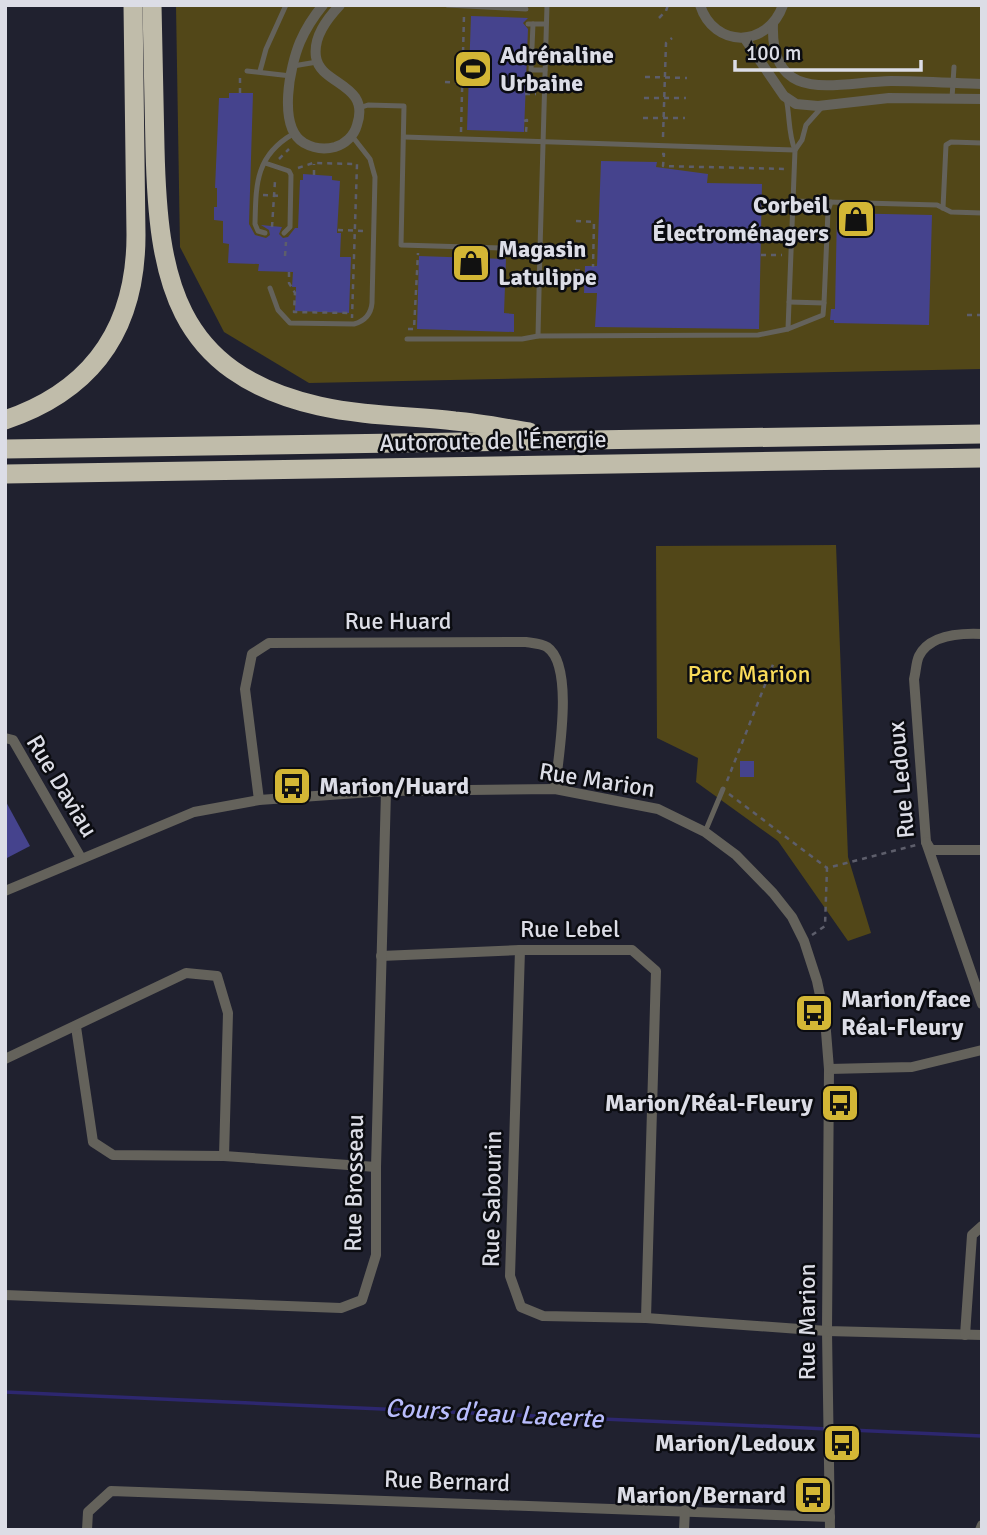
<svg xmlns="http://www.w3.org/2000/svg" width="987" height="1535" font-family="Signika,sans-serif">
	<rect width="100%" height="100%" fill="#20212f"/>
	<g fill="#524718">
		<polygon points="176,5 982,5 982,369 309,383 224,332 180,247"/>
		<polygon points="836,545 848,857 871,933 848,941 778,841 696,782 698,758 657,738 656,546"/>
	</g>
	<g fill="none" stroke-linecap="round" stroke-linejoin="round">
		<polyline stroke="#2d276f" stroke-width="3.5" points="5,1392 982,1436"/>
	</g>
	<g fill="#45438d">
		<polygon points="471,16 528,18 523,23 528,29 524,132 467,130"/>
		<polygon points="229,93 253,93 249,224 255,235 266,238 270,235 269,230 261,225 282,227 279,234 283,238 288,237 295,228 298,228 300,180 303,180 303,174 332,176 332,180 340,181 337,233 341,233 340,257 351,257 349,313 295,311 296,287 292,287 293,272 258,271 259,264 228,263 229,244 223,243 223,221 214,220 214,207 217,207 217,188 215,188 219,98 229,98"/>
		<polygon points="601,161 657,162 656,167 708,174 707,183 762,184 759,329 595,327 597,293 584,293 585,266 597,266"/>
		<polygon points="837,213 932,215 929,325 834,323 834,320 830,320 831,309 835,309"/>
		<polygon points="419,256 506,259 504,313 514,314 514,332 417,329"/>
		<rect x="740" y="761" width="14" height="16"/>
		<polygon points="5,800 30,846 5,859"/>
	</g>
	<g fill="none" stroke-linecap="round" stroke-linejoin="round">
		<g stroke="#5d5e6b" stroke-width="2.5" stroke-dasharray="5 5" stroke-linecap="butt">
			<polyline points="659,18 666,11 668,5"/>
			<polyline points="645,77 687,78"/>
			<polyline points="445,82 462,83"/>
			<polyline points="240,93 240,75"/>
			<polyline points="525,94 536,94"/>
			<polyline points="644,98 686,98"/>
			<polyline points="643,118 685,118"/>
			<polyline points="524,121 527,120 526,132"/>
			<polyline points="461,132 464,15 462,15"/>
			<polyline points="663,137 666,43 672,38"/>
			<polyline points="662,154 664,154 663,166 786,169"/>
			<polyline points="279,159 289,149"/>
			<polyline points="298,168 313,163 357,164 352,318"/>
			<polyline points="314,175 314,164"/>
			<polyline points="263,195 281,196"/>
			<polyline points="576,221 594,222 593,267"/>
			<polyline points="272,227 275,181"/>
			<polyline points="338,230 366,231"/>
			<polyline points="761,255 782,255"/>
			<polyline points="285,256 286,242"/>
			<polyline points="575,270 585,271"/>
			<polyline points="289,272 289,283 295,293 294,312 352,313"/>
			<polyline points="967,315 982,315"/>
			<polyline points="408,329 414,329 418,253"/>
			<polyline points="727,781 774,662"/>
			<polyline points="729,794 827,868"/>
			<polyline points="812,935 825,926 827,868 916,845"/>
		</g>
		<g stroke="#64625b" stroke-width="5">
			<polyline points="447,5 526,9"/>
			<polyline points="528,24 546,24"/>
			<polyline points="533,24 531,70 545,70"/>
			<polyline points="293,66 317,62"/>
			<polyline points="247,71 291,76"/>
			<polyline points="260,71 266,49 286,5"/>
			<path d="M786 98C790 115 788 134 795 150L788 329"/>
			<polyline points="952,98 954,67"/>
			<polyline points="359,108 368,105 404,106 401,245 540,249 547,5"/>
			<polyline points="404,137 795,150"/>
			<polyline points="795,150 802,140 806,125 822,107"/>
			<polyline points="265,163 289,171 291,175 290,227 284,233"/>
			<polyline points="792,201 937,205 951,212 982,213"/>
			<polyline points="943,208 946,145 951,142 982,143"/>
			<path d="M265 233 258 231 255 224C256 185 255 156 293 134"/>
			<path d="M270 288 278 310 290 323 354 324C365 321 371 314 372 303L375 177 370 159 352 136"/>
			<polyline points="789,302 824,303 828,211 831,202"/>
			<polyline points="538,336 540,249"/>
			<polyline points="407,339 522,339 538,336 758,335 788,329 823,315 824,303"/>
			<polyline points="705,832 723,789"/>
		</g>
		<g stroke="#64625b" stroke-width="10">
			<path d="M323 5C314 16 306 28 300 42 290 66 277 127 304 143 313 148 324 150 335 147 345 144 354 136 357 125 371 83 320 85 316 57 313 37 327 19 340 5"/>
			<path d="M700 5C714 49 768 48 783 5"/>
			<path d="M773 24C770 107 836 82 891 81 921 81 952 83 982 84"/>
			<polyline points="745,39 784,96 796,104 818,106 889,98 982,99"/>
			<path d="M982 634C961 633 930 634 919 656 916 662 916 672 914 679L926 842 982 1004"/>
			<polyline points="5,738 13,740 81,858"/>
			<path d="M259 800 245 689 252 654 269 643 526 642C532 643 542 644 547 647 575 666 558 759 555 789"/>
			<polyline points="926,842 931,850 982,850"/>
			<polyline points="5,891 194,812 259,800 386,791 555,789 658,809 705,832 736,855 773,893 792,917 804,941 817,981 825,1019 829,1069 827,1331 830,1530"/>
			<polyline points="520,950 510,1276 521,1307 543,1316 646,1318 827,1331 982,1335"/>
			<polyline points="381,956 520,950 632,950 656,971 646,1318"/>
			<polyline points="76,1027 93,1142 113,1155 224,1156 376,1167"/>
			<polyline points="5,1059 186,973 217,976 228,1013 224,1156"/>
			<polyline points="829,1069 912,1067 982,1050"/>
			<polyline points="5,1295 341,1308 362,1300 376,1255 376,1167 386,791"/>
			<polyline points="965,1335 972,1235 982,1226"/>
			<polyline points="87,1530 88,1512 111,1491 830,1517"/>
			<polyline points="684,1530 685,1510"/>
			<polyline points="980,1530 982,1525"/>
		</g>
		<g stroke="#c0bcaa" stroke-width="19">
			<path d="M152 5C153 53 154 100 155 148 158 278 174 373 319 406 364 416 410 416 455 421 480 423 504 428 529 432"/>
			<path d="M5 420C94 390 136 327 136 235L133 5"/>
			<polyline points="5,449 982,434"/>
			<polyline points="5,474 982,458"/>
		</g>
	</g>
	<defs>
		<symbol id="stadium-square" viewBox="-11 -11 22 22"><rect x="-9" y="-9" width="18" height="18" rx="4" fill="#d3b635" stroke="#0b0c11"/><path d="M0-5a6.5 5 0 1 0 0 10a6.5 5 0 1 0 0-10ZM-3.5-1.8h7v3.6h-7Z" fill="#111"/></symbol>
		<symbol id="shop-square" viewBox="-11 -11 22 22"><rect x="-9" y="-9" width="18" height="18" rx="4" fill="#d3b635" stroke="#0b0c11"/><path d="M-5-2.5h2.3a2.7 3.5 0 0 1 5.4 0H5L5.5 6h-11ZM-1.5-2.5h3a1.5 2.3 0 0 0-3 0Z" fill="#111"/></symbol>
		<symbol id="bus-square" viewBox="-11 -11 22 22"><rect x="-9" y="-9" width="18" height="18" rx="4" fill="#d3b635" stroke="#0b0c11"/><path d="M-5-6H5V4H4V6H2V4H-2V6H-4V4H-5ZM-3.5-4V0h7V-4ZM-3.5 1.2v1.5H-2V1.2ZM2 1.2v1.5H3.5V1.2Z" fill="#111"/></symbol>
	</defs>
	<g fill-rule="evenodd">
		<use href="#stadium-square" x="451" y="47" width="44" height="44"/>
		<use href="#shop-square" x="834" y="197" width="44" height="44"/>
		<use href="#shop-square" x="449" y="241" width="44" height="44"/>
		<use href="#bus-square" x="270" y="764" width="44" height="44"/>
		<use href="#bus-square" x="792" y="991" width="44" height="44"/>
		<use href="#bus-square" x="818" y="1081" width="44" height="44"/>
		<use href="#bus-square" x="820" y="1421" width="44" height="44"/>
		<use href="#bus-square" x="791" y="1473" width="44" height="44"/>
	</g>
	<g text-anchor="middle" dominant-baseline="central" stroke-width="5" stroke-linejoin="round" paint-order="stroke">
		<g font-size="24" font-weight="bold" fill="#dcdde6" stroke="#0b0c11" text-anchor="start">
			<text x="500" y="55">Adrénaline<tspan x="500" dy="28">Urbaine</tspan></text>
			<text x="829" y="205" text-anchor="end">Corbeil<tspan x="829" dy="28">Électroménagers</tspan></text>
			<text x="498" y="249">Magasin<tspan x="498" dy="28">Latulippe</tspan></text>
			<text x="319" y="786">Marion/Huard</text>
			<text x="841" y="999">Marion/face<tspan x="841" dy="28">Réal-Fleury</tspan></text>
			<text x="813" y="1103" text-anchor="end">Marion/Réal-Fleury</text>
			<text x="815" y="1443" text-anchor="end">Marion/Ledoux</text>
			<text x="786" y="1495" text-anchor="end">Marion/Bernard</text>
		</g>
		<g font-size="24" fill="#dcdde6" stroke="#0b0c11">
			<text transform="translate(493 441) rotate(-1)">Autoroute de l'Énergie</text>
			<text x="398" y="621">Rue Huard</text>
			<text transform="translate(597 780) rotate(9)">Rue Marion</text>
			<text transform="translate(901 780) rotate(-95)">Rue Ledoux</text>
			<text transform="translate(62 786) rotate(59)">Rue Daviau</text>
			<text x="570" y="929">Rue Lebel</text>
			<text transform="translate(354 1183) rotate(-89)">Rue Brosseau</text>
			<text transform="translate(492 1199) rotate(-89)">Rue Sabourin</text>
			<text transform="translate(807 1322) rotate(-90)">Rue Marion</text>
			<text transform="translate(447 1481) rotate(2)">Rue Bernard</text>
		</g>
		<g font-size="24" fill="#f9db59" stroke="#0b0c11">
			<text x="749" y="674">Parc Marion</text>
		</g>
		<g font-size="26" font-style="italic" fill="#b8bcfc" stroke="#0b0c11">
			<text transform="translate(494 1414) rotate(3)">Cours d'eau Lacerte</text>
		</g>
	</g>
	<rect width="987" height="1535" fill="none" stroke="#dcdde6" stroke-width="14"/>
	<path d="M735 60v10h186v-10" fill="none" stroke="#dcdde6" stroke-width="3.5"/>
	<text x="746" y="60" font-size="21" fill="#dcdde6" stroke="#0b0c11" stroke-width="5" paint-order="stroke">100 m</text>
</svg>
